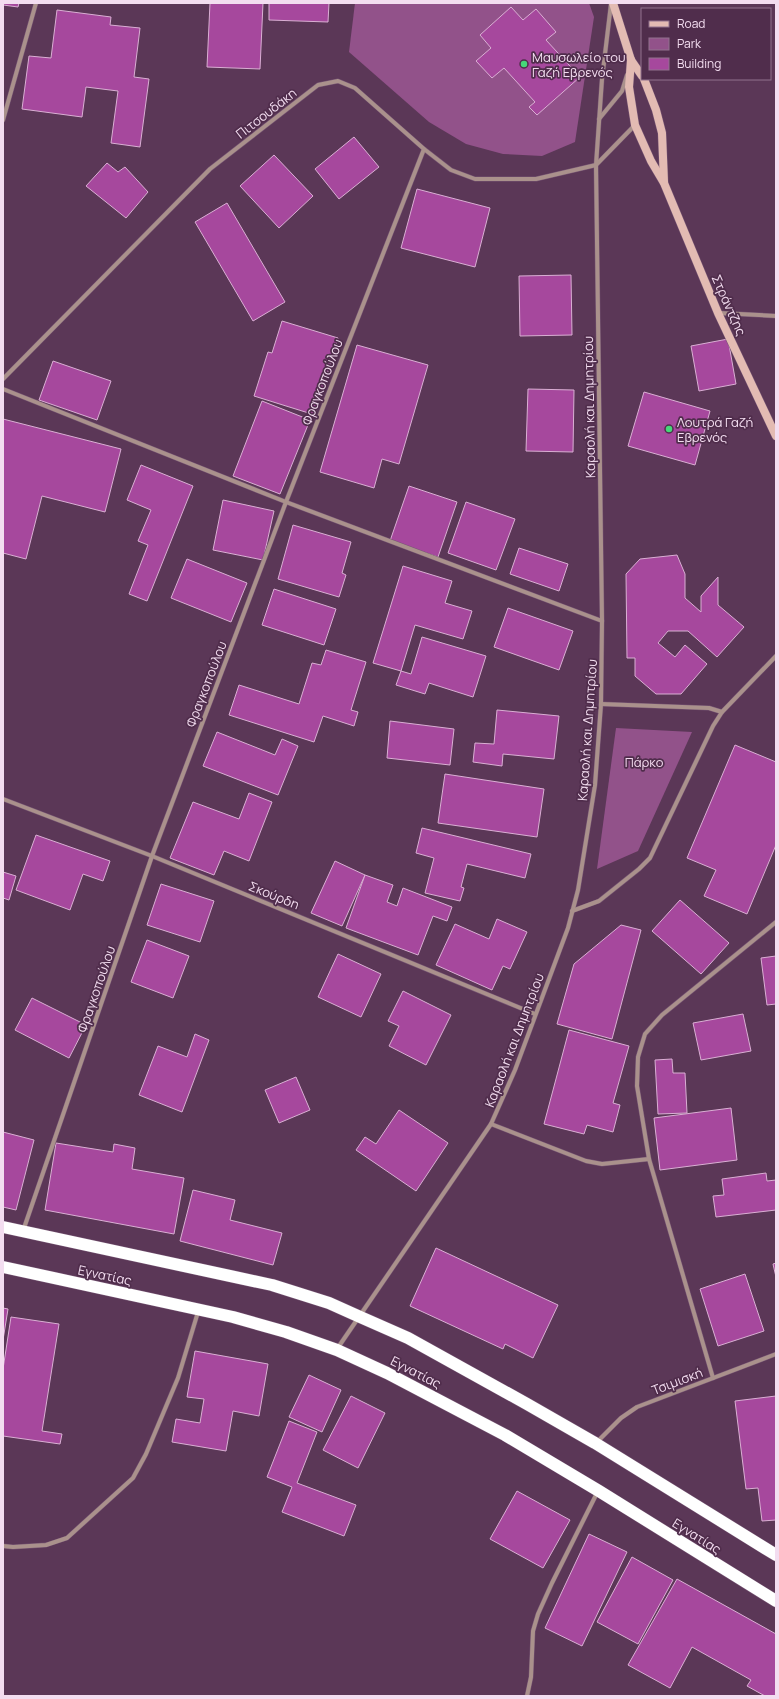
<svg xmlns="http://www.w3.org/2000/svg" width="779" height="1699" font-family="Manrope,sans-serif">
	<rect width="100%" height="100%" fill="#5b3757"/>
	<g fill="#92528a">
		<polygon points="355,3 589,3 594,17 575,142 542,156 503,154 466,144 429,122 349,52"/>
		<polygon points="616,728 692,732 638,851 597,869"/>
	</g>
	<g fill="#a6489d" stroke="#daafd4">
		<polygon points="3,3 19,3 18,7 3,5"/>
		<polygon points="210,3 263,3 260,69 207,67"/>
		<polygon points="269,3 329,3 328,22 269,20"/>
		<polygon points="511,7 523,20 536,9 556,32 546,40 580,77 537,115 529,107 535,102 504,68 492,78 476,61 491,48 480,35"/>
		<polygon points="57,10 111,17 110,25 140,28 134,77 149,79 140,147 111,143 118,91 86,87 82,117 22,109 29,56 51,58"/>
		<polygon points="354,137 379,167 339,199 315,169"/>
		<polygon points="274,155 313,196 279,228 240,186"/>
		<polygon points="107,163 118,172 125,167 148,192 126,218 86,186"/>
		<polygon points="417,189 490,208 475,267 401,248"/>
		<polygon points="227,203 285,302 253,321 195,222"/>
		<polygon points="571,275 572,335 520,336 519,276"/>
		<polygon points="282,321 338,338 315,415 254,396 268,352 272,353"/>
		<polygon points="728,339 736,384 699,391 691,346"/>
		<polygon points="357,345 428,365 399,464 382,459 374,488 320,472"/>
		<polygon points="53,361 111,381 97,420 39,400"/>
		<polygon points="528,389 574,390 573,452 526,451"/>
		<polygon points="644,392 710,411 695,465 628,446"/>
		<polygon points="262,401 310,420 280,494 233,476"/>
		<polygon points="3,419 121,449 105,512 42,496 26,559 3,553"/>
		<polygon points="141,465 193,486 147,601 129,594 148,545 138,541 151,510 127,500"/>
		<polygon points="409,486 457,502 438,557 390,541"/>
		<polygon points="223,500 274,511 263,560 213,550"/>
		<polygon points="466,502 515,519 496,570 448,553"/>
		<polygon points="293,525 351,542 342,573 346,575 339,597 278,579"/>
		<polygon points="519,548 568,564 559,591 510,574"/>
		<polygon points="677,555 685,574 685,598 701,612 701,596 718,577 718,605 744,627 717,657 688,631 668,631 658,643 675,657 685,645 707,664 681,694 656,694 635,676 635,658 627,658 626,574 640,559"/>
		<polygon points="187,559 247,583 231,622 171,598"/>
		<polygon points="403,566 452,581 445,603 472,611 463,639 415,625 401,671 373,663"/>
		<polygon points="274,589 336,609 324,645 262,625"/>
		<polygon points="508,608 573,631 559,670 494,647"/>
		<polygon points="422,637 486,656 473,697 429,683 425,694 396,685 401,671 411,674"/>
		<polygon points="326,650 366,662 351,710 358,712 354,726 323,716 314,742 229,715 239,685 299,704 312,663 321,665"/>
		<polygon points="497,710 559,716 554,759 503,754 502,766 473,762 475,743 494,744"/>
		<polygon points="390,721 454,729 450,765 387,758"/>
		<polygon points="217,732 275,755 282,739 298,746 278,795 203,766"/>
		<polygon points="735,745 776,762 776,845 747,914 704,896 716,870 687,858"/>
		<polygon points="445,774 544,789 537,837 438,823"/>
		<polygon points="249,793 272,802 249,861 224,851 214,875 170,858 193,802 239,819"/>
		<polygon points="422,828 531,854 525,878 467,864 461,887 464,888 460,901 425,893 434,858 416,853"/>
		<polygon points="36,835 110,861 103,881 83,874 70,910 16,890"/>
		<polygon points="335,861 365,875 342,926 311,913"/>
		<polygon points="3,872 16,876 9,900 3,898"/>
		<polygon points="365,875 393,885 387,902 397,906 403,888 452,907 447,921 433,916 418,955 346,928"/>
		<polygon points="161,884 214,901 200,942 147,925"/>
		<polygon points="680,900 729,943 701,974 652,931"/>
		<polygon points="497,919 527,932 510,969 503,966 492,990 436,965 455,924 489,939"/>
		<polygon points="621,925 641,930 612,1039 557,1024 574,964"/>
		<polygon points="147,940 189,956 173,998 131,982"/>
		<polygon points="338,954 381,974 361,1017 318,997"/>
		<polygon points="776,956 776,1004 767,1005 761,958"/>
		<polygon points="403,991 451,1015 426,1065 389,1046 399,1026 388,1021"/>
		<polygon points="32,998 86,1025 69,1058 15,1030"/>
		<polygon points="743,1014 751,1051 701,1060 693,1023"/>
		<polygon points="569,1030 629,1046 613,1103 620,1105 613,1132 587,1125 584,1134 544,1124"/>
		<polygon points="195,1034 209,1040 182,1112 139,1095 158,1046 187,1057"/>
		<polygon points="672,1059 673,1073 685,1073 687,1113 658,1114 655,1060"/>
		<polygon points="296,1077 310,1110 279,1123 265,1090"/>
		<polygon points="731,1108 737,1160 660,1170 654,1118"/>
		<polygon points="399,1110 448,1143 416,1191 356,1150 365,1137 376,1144"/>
		<polygon points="3,1132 34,1140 16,1210 3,1207"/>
		<polygon points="56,1143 113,1152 114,1144 135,1148 132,1169 184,1178 174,1234 45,1210"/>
		<polygon points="766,1173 767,1181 776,1180 776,1210 716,1217 713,1196 724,1195 722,1179"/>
		<polygon points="193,1190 235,1200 230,1220 282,1233 273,1265 180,1241"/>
		<polygon points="436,1248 558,1305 533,1358 505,1344 503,1349 410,1306"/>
		<polygon points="776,1263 776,1277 773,1264"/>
		<polygon points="745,1274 764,1331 718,1346 700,1289"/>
		<polygon points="3,1308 8,1309 3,1340"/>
		<polygon points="11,1317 59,1324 42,1431 62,1434 60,1444 3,1436 3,1369"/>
		<polygon points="195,1351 268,1364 259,1416 233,1411 226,1451 172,1442 176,1419 200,1423 204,1399 187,1397"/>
		<polygon points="309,1375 341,1390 322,1432 289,1417"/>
		<polygon points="351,1396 385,1413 358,1468 323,1450"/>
		<polygon points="776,1396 776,1520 762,1521 758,1488 746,1489 735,1401"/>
		<polygon points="289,1421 317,1432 297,1483 356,1505 344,1536 282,1512 292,1487 267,1477"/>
		<polygon points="517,1491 570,1520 543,1568 490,1539"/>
		<polygon points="589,1534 627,1552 582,1646 545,1628"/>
		<polygon points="632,1557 673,1580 638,1644 597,1622"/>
		<polygon points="677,1579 776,1634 776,1696 765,1696 747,1686 751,1680 692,1647 670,1688 628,1665"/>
	</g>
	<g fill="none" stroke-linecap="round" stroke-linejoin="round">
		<defs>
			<g id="street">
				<polyline points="599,119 622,91 627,75"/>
				<polyline points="3,120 36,3"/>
				<polyline points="719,313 776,316"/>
				<polyline points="3,379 210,169 318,85 338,81 355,88 424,149 451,170 475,179 536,179 596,165 635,125"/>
				<polyline points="3,389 286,502 602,621"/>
				<polyline points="601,704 709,708 722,712"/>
				<polyline points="3,799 152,856 535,1014"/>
				<polyline points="572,911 599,901 639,869 650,858 713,726 722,712 776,656"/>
				<polyline points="491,1124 586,1161 602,1164 649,1159"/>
				<polyline points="23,1231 152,856 286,502 424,149"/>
				<polyline points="337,1349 491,1124 515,1070 568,928 578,890 595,785 601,704 602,621 596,165 602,79 611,4"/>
				<polyline points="713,1378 649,1159 637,1086 638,1057 645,1034 662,1015 776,922"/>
				<polyline points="596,1443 621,1418 637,1407 776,1354"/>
				<polyline points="3,1546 13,1547 46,1545 67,1538 133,1478 146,1454 178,1378 198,1312"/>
				<polyline points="527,1696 531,1677 533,1631 538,1614 552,1583 598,1491"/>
			</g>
			<g id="secondary">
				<polyline points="613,3 631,60 642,76"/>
				<polyline points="631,60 629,87 635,125 651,161 664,183 718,313 776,436"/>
				<polyline points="644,79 656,110 662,133 664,182"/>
			</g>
			<g id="highway">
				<polyline points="3,1227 272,1285 329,1303 358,1316 408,1338 527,1404 595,1443 776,1555"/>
				<polyline points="3,1267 233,1317 286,1332 337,1350 387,1373 505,1435 599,1491 776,1601"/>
			</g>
		</defs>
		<use href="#street" stroke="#765573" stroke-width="5"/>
		<use href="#secondary" stroke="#765573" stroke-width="9"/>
		<use href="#highway" stroke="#765573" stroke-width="13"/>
		<use href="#street" stroke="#aa918c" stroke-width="4"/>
		<use href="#secondary" stroke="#e3bbb3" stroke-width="8"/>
		<use href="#highway" stroke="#fff" stroke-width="12"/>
	</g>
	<g fill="#46d779" stroke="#502d4c" stroke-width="1.5">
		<circle cx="524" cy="64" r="4"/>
		<circle cx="669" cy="429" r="4"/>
	</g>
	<g text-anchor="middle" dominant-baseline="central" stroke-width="3.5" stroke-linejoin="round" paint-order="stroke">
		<g font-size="13" fill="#f3ddf0" stroke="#502d4c" text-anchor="start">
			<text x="532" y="57">Μαυσωλείο του<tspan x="532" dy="15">Γαζή Εβρενός</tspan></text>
			<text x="677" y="422">Λουτρά Γαζή<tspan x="677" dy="15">Εβρενός</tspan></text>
		</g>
		<g font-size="13" fill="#f3ddf0" stroke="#502d4c">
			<text transform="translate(266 113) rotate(-38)">Πιτσουδάκη</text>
			<text transform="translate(729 305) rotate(66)">Στράντζης</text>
			<text transform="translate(322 382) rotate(-69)">Φραγκοπούλου</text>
			<text transform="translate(589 407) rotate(-91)">Καραολή και Δημητρίου</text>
			<text transform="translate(206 684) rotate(-69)">Φραγκοπούλου</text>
			<text transform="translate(587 730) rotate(-86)">Καραολή και Δημητρίου</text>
			<text transform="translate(274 895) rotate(22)">Σκούρδη</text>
			<text transform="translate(96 989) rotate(-71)">Φραγκοπούλου</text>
			<text transform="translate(514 1040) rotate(-69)">Καραολή και Δημητρίου</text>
			<text transform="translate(105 1275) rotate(12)">Εγνατίας</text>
			<text transform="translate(416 1372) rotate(27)">Εγνατίας</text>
			<text transform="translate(677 1381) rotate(-21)">Τσιμισκή</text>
			<text transform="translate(697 1536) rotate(32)">Εγνατίας</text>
		</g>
		<g font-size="13" fill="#f3daef" stroke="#502d4c">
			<text x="644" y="762">Πάρκο</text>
		</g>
	</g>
	<rect width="779" height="1699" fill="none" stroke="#f3ddf0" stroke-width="8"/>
	<rect x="641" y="8" width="130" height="72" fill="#502d4c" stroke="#91738e"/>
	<rect x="649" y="21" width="20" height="6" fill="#e3bbb3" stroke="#91738e"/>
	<text x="677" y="28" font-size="12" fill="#f3ddf0">Road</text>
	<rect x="649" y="38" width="20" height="12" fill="#92528a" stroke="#91738e"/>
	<text x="677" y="48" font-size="12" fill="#f3ddf0">Park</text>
	<rect x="649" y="58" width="20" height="12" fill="#a6489d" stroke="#91738e"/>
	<text x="677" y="68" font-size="12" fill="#f3ddf0">Building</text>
</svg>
